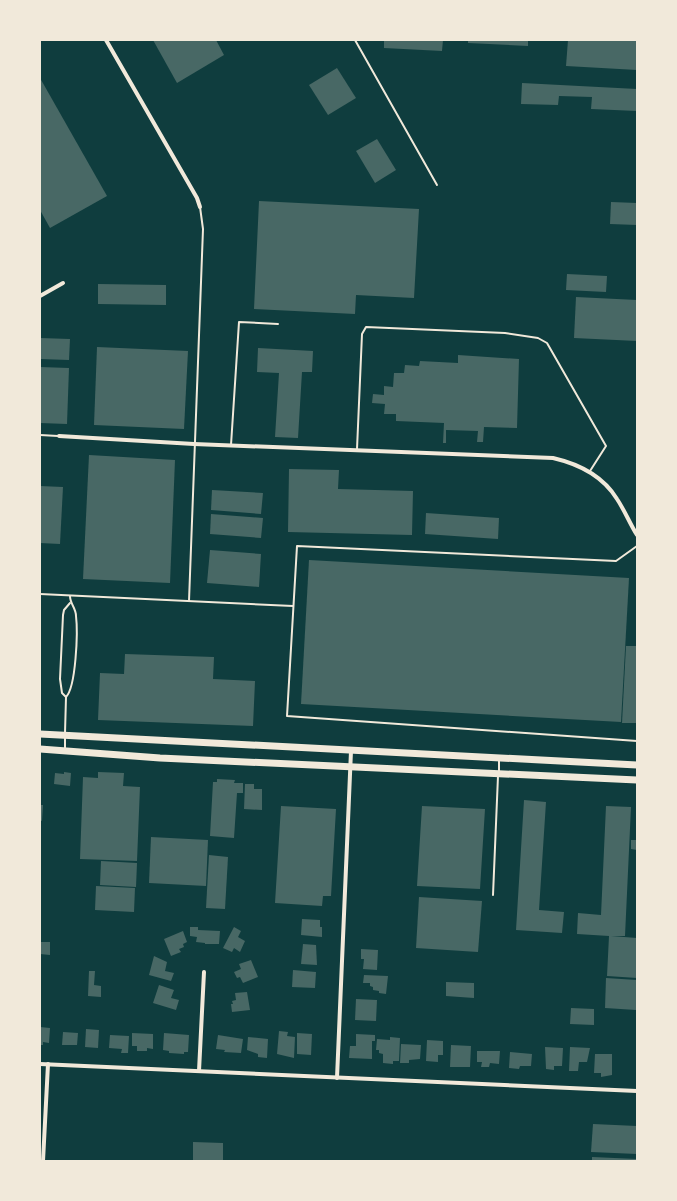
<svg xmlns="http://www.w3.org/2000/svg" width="677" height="1201" font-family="'Fira Sans Condensed',sans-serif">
	<rect width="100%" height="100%" fill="#0f3d3e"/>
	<g fill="#486865">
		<polygon points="153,40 216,40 224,55 177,83"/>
		<polygon points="384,40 443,40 442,51 384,48"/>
		<polygon points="468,40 528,40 528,46 468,43"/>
		<polygon points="568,40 637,40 637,70 566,66"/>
		<polygon points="337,68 356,98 328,115 309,85"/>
		<polygon points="40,78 107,196 50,228 40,210"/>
		<polygon points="522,83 637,89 637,111 591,109 592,97 559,96 558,105 521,104"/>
		<polygon points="377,139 396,170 375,183 356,151"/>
		<polygon points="259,201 419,209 414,298 356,295 355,314 254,309"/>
		<polygon points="611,202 637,203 637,225 610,224"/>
		<polygon points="567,274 607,276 606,292 566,290"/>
		<polygon points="98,284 166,285 166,305 98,304"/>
		<polygon points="576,297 637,300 637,341 574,338"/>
		<polygon points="40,338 70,339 69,360 40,359"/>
		<polygon points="97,347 188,351 184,429 94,425"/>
		<polygon points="258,348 313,351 312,372 302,372 298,438 275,437 279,373 257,372"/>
		<polygon points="458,355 519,359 517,428 484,427 483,442 477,442 478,431 446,430 446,443 443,443 444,423 396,421 396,414 384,414 385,404 372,403 373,394 384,395 384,386 393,387 394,373 404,373 405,365 419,366 420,361 458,363"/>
		<polygon points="40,367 69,368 67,424 40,423"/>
		<polygon points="89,455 175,460 170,583 83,579"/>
		<polygon points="289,469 339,470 338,489 413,491 412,535 288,532"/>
		<polygon points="40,486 63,487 60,544 40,543"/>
		<polygon points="212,490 263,493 261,514 211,510"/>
		<polygon points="426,513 499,518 498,539 425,534"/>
		<polygon points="211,514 263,518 261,538 210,534"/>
		<polygon points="210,550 261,554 259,587 207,583"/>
		<polygon points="309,560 629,578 621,722 301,704"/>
		<polygon points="626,646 637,646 637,723 622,723"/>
		<polygon points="125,654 214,657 213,679 255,681 253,726 98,720 100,673 124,674"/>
		<polygon points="64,772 71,773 70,786 54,784 55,773 64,774"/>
		<polygon points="98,772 124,773 123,786 140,787 137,861 80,859 83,777 98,778"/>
		<polygon points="217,779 235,780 234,783 243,783 243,793 237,793 234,838 210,836 213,782 217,782"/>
		<polygon points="245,784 254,784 254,789 262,789 262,810 244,809"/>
		<polygon points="524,800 546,802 539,910 564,912 562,933 516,930"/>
		<polygon points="40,805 43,805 42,821 40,820"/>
		<polygon points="281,806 336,809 331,896 323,896 322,906 275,903"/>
		<polygon points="422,806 485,809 480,889 417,886"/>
		<polygon points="606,806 631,807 625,936 611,936 637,938 637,978 607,976 609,936 577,934 578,913 601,915"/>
		<polygon points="151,837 208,840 206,886 149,883"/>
		<polygon points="631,840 637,840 637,850 631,849"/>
		<polygon points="209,855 228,857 225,909 206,908"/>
		<polygon points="101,861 137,863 136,887 100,885"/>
		<polygon points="96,886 135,888 134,912 95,910"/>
		<polygon points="419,897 482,901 478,952 416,948"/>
		<polygon points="302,919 320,920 320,927 322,927 322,937 301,935"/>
		<polygon points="190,927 198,927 198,930 220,931 219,944 205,944 205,943 196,942 197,937 190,936"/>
		<polygon points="234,927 241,931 238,937 245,941 240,952 234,948 232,952 223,948"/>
		<polygon points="183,931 187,942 183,944 184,947 179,949 181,952 171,956 164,939"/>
		<polygon points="41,942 50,942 50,955 40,954"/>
		<polygon points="303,944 316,945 317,965 301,964"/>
		<polygon points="361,949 378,950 377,970 363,969 364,959 361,959"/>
		<polygon points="154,956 167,962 165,971 174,973 171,981 149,975"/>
		<polygon points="251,960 258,977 243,983 240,977 237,978 234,972 241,969 239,964"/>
		<polygon points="293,970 316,972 315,988 292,987"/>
		<polygon points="89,971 95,971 94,985 101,986 101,997 88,996"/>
		<polygon points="364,975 388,976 386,994 379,993 379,991 373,990 373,987 370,986 370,983 363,983"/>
		<polygon points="606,978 637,980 636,1010 605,1008"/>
		<polygon points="446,982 474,983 474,998 446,996"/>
		<polygon points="159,985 174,990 171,998 179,1000 176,1010 153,1003"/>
		<polygon points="247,992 250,1010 232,1012 231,1004 233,1004 232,1001 236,1000 235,993"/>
		<polygon points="356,999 377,1000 376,1021 355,1020"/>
		<polygon points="571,1008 594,1009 594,1025 570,1024"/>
		<polygon points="40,1027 50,1028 49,1043 43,1042 43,1045 40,1045"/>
		<polygon points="86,1029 99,1030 98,1048 85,1047"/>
		<polygon points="279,1031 288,1032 287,1036 295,1037 294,1058 277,1054"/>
		<polygon points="63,1032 78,1033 77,1045 62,1045"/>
		<polygon points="132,1033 153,1034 153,1049 147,1048 147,1051 137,1051 137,1046 132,1046"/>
		<polygon points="164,1033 189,1035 188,1052 184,1052 184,1054 169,1053 169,1051 163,1050"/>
		<polygon points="297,1033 312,1034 311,1055 297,1054"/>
		<polygon points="356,1034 375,1035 375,1041 372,1041 372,1059 349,1058 350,1046 356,1046"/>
		<polygon points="110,1035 129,1036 128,1053 121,1053 122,1049 109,1048"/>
		<polygon points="218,1035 243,1039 241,1053 224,1052 225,1050 216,1049"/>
		<polygon points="248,1037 268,1039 267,1058 258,1057 258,1054 247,1050"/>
		<polygon points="390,1037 400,1038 399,1061 393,1061 393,1064 383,1063 383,1054 379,1053 379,1050 376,1050 377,1039 390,1040"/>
		<polygon points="427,1040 443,1041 443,1055 438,1055 438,1062 426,1061"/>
		<polygon points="401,1044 421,1045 420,1059 409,1060 409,1063 400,1063"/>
		<polygon points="451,1045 471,1046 470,1067 450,1067"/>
		<polygon points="545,1047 563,1048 562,1066 554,1066 554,1070 546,1069"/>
		<polygon points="570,1047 590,1048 587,1062 579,1062 578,1071 569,1071"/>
		<polygon points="477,1051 500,1051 499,1064 490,1063 489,1067 481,1067 482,1062 477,1062"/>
		<polygon points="510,1052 532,1054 531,1066 520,1066 519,1069 509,1068"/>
		<polygon points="595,1054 612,1054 612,1075 601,1077 601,1073 594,1073"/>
		<polygon points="593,1124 637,1126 637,1154 591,1152"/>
		<polygon points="193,1142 223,1143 223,1161 193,1161"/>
		<polygon points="592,1157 637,1159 637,1161 592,1161"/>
	</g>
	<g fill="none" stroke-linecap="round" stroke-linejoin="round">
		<polyline stroke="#f1e9da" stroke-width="2" points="355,40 437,185"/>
		<g stroke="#f1e9da" stroke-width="2">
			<polyline points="40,435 58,436"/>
			<polyline points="231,445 239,322 278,324"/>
			<polyline points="357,449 362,334 366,327 505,333 538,338 547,343 606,446 590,471"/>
			<polyline points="637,546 616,561 297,546 287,716 637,741"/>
			<polyline points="40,594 293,606"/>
			<polyline points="189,601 203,229 200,207"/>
			<path d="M66 697C76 687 78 632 76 616 76 608 70 604 70 596"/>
			<polyline points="65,733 66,697 62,693 60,679 63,615 64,610 70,603"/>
			<polyline points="65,749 65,737"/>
			<polyline points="499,771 499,760"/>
			<polyline points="493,895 498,776"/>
		</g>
		<g stroke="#f1e9da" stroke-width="4">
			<polyline points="106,40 197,198 200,207"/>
			<polyline points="40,296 63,283"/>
			<path d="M59 436 194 444 553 458C579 464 603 476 617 499 625 511 630 524 637 535"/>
			<polyline points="40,1064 637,1091"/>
			<polyline points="199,1071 204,972"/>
			<polyline points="337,1078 351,751"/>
			<polyline points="43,1161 48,1064"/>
		</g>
		<g stroke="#f1e9da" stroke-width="7">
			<polyline points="40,734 637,765"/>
			<polyline points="40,749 160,758 637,780"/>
		</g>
	</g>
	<rect width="677" height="1201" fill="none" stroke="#f1e9da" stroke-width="82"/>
</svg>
